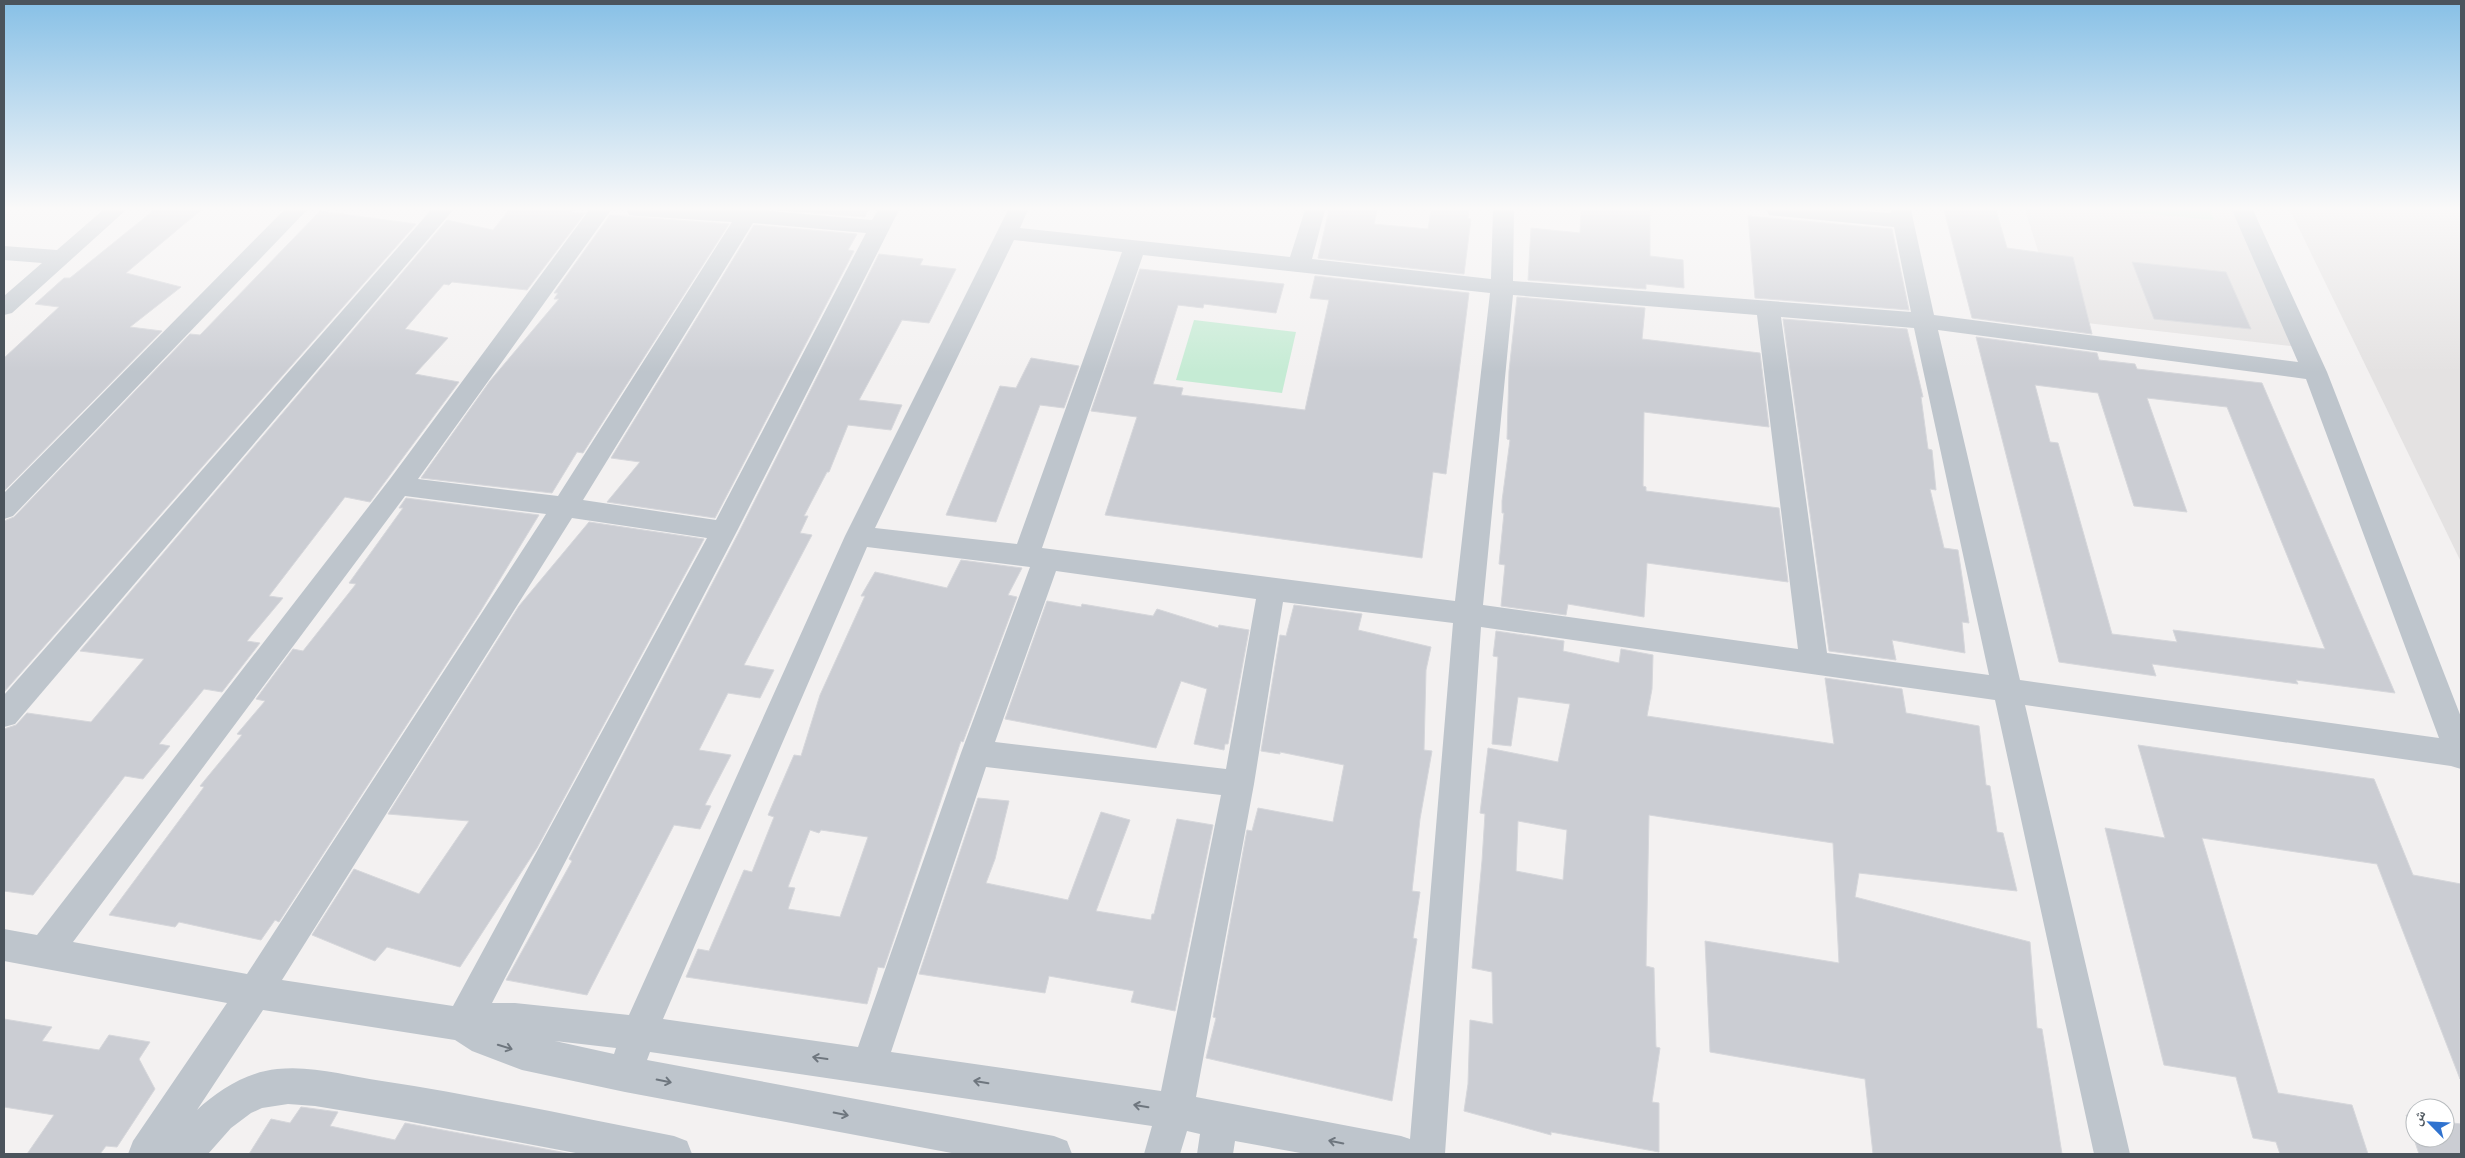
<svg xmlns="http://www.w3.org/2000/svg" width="2465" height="1158" font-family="Inter,'Noto Naskh Arabic',sans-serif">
	<rect width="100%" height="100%" fill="#f3f1f1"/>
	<g fill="#e4e2e2">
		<polygon points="2025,210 2235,210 2300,347 2060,320"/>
		<polygon points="2290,210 2461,210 2461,562"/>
	</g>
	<g fill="#c5ebd4">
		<polygon points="2108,210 2210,210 2214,220"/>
		<polygon points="1194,320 1296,332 1282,393 1176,380"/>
	</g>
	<g fill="#cbcdd3" stroke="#d6d7db" fill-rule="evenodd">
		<polygon points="154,210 201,210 126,273 181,287 130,327 162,331 4,491 4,358 59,307 35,304 64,278 70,278"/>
		<polygon points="509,210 573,210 571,212 585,213 527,290 452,282 449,285 444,284 405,329 448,338 415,374 459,382 370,502 345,497 269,596 283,598 247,641 260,643 222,692 204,689 159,744 170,746 143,779 125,776 33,895 4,891 4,729 16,725 27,713 91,722 144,659 80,651 447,220 493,230"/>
		<polygon points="777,210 868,210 865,217"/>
		<polygon points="1329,210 1377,210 1374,224 1428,229 1431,210 1469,210 1468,218 1471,219 1464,274 1318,258"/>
		<polygon points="1581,210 1650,210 1650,256 1683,260 1684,288 1646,284 1646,289 1528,280 1531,228 1580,233"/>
		<polygon points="1944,210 1996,210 2007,248 2073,257 2092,334 1972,318"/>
		<polygon points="320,211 416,224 4,692 4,521 14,517 190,334 200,335"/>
		<polygon points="610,215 729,224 583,453 577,452 552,493 421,478 490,381 559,299 554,299 558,293 554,293"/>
		<polygon points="1748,216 1892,229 1909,310 1755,298"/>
		<polygon points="754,225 857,234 848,250 854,251 715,518 607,502 640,462 611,458"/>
		<polygon points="879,254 923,259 920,265 956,269 929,323 902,320 859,400 902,405 891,430 848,425 829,472 827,472 804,516 808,516 800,533 812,535 744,665 774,670 760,698 728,693 699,750 731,755 705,805 711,806 700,829 674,825 587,995 506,980 572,861 569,859 739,532"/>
		<polygon points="2132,262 2226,272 2251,329 2154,319"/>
		<polygon points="1140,269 1284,284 1276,313 1204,304 1203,308 1178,305 1153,384 1183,388 1181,395 1305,410 1329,300 1310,298 1315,276 1469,293 1446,474 1433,472 1422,558 1105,515 1137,417 1091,411"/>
		<polygon points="1517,297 1645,308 1642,339 1760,353 1769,427 1644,412 1643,486 1646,487 1646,491 1779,508 1788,582 1647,563 1644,617 1568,604 1566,615 1501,606 1505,565 1499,564 1504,513 1502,513 1502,501 1510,440 1507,439 1509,371"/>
		<polygon points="1783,319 1907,329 1923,397 1921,397 1928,449 1932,450 1936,490 1930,489 1944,548 1958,550 1969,623 1962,622 1965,653 1892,640 1896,660 1829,651"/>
		<path d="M1976 337 2097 353 2099 360 2135 364 2137 369 2262 383 2395 693 2296 680 2298 684 2152 664 2156 676 2059 662ZM2035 385 2098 393 2134 506 2187 512 2147 398 2227 407 2325 649 2173 630 2177 642 2112 634 2058 443 2050 442Z"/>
		<polygon points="1031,358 1079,366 1064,408 1040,405 996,522 946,515 1000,386 1016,388"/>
		<polygon points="406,498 539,515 480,612 279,922 275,920 261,940 179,922 175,927 109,915 204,787 200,786 242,735 237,734 265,701 256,699 293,649 303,651 356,584 349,583 403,508 399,508"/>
		<polygon points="589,522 704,539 537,848 460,967 387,947 375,961 312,935 354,869 419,894 469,821 388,814 519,606"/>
		<path d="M961 560 1022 568 1008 595 1017 597 963 742 961 741 884 968 878 967 867 1004 686 977 698 949 709 951 744 870 752 872 774 817 768 815 794 755 801 756 820 695 865 596H861L875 572 947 588ZM810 830 819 833 821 830 868 837 840 917 788 909 795 888 788 887Z"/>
		<polygon points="1047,601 1081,607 1082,604 1153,616 1157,609 1218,628 1219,625 1249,630 1228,744 1225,744 1224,750 1194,744 1207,689 1181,681 1156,748 1005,719"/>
		<polygon points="1294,605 1362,614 1358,630 1431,647 1426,670 1424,750 1432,751 1420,819 1412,891 1420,892 1413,938 1417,939 1392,1101 1206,1058 1216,1018 1213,1017 1247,830 1252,831 1258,808 1333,822 1344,765 1280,752 1280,754 1261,751 1280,635 1286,636"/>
		<path d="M1496 631 1564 641 1563 651 1619 663 1621 649 1653 655 1652 689 1647 716 1834 744 1825 678 1902 689 1906 713 1979 726 1986 785 1990 786 1997 832 2003 833 2017 891 1859 873 1855 897 2030 942 2037 1028 2042 1029 2062 1154H1873L1865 1079 1710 1052 1705 941 1839 963 1833 843 1649 815 1646 966 1654 968 1656 1047 1660 1048 1652 1102 1659 1103V1152L1551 1132V1135L1464 1111 1468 1084 1470 1020 1493 1024 1492 972 1472 968 1482 861 1485 814 1480 813 1488 748 1558 762 1570 704 1518 697 1511 746 1492 744 1498 657 1493 656ZM1518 821 1567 830 1563 880 1516 871Z"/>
		<polygon points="2138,745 2374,779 2413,875 2461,884 2460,1079 2377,864 2202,838 2278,1093 2352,1105 2368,1154 2280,1154 2276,1142 2253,1138 2236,1077 2164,1065 2105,828 2165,838"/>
		<polygon points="978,798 1009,801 995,859 986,883 1068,900 1101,812 1130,820 1096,911 1151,920 1152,914 1154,914 1177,819 1213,825 1175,1011 1131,1002 1134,991 1049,976 1045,993 919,974"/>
		<polygon points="4,1019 52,1027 42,1041 99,1050 109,1035 150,1042 139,1059 155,1089 117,1147 106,1146 100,1154 27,1154 54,1115 4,1107"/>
		<polygon points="301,1107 338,1112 330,1126 395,1140 405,1123 572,1154 249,1154 271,1119 290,1123"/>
		<polygon points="2406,1115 2415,1117 2415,1138 2445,1138 2445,1122 2461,1124 2461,1154 2419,1154"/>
	</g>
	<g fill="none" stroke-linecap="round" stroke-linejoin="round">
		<g fill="#bec5cc" fill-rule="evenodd">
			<polygon points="103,210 126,210 12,313 4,315 4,296 42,263 4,260 4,246 57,250"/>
			<polygon points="284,210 307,210 13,516 4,519 4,493"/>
			<polygon points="431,210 453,210 15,724 4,727 4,695"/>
			<path d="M589 210H611L418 479 558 496 732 222 637 216 629 215 627 210H760L872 220 878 210H899L737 531 492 1003H515L629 1015 845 536 1008 210H1028L1020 228 1290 257 1305 210H1325L1312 259 1491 279 1493 210H1514L1513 281 1911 312 1894 227 1777 216 1769 215 1766 210H1848L1891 213V210H1911L1934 315 2298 362 2232 210H2253L2327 372 2461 717V769L2451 766 2025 705 2130 1154H2094L1995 700 1481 627 1445 1154H1306L1235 1141 1233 1154H1197L1200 1134 1187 1131 1180 1154H1144L1152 1126 650 1052 647 1060 1054 1136 1067 1141 1072 1154H957L625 1092 522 1070 472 1051 455 1040 263 1010 197 1110C218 1090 247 1072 277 1069 312 1065 348 1076 382 1081 480 1096 577 1117 674 1136L687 1141 692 1154H581L406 1121 315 1106 288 1104 262 1108 251 1113 231 1128 208 1154H128L133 1141 227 1003 4 961V929L37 935 390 479ZM753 223 866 233 716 520 583 500ZM1014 240 1122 252 1017 544 875 528ZM1143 255 1490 293 1455 601 1042 548ZM1513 295 1757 315 1798 649 1483 605ZM1781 317 1914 328 1989 675 1827 653ZM1938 330 2306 379 2439 738 2020 680ZM405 496 546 514 247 974 73 942ZM572 518 707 538 453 1006 282 980ZM867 547 1030 567 961 753 858 1047 663 1019ZM1056 571 1256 599 1226 769 995 742ZM1283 602 1453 623 1410 1139 1401 1136 1196 1097 1254 784ZM986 767 1221 795 1161 1091 891 1052ZM555 1041 616 1048 614 1054Z"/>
		</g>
	</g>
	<defs><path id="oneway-shaft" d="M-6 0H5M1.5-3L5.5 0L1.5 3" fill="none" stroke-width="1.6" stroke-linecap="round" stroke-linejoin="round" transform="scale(1.25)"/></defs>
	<g stroke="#6e767e">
		<use href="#oneway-shaft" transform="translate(505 1047) rotate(17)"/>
		<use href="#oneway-shaft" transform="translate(820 1058) rotate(-172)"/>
		<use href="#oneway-shaft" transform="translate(664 1081) rotate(11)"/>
		<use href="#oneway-shaft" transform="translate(981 1082) rotate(-171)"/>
		<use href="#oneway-shaft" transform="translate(1141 1106) rotate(-171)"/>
		<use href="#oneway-shaft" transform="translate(841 1114) rotate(11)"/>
		<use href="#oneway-shaft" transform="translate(1336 1142) rotate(-169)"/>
	</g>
	<linearGradient id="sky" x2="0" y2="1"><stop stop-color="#87c0e6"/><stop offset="0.56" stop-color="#faf9f9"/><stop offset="1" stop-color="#faf9f9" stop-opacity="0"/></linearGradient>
	<rect width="2465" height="372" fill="url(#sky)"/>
	<rect width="2465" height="1158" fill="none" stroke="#4b545c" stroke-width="10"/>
	<g transform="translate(2430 1123) rotate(294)"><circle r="24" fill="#ffffff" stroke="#b7bbbe"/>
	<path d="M0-4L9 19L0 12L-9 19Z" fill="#2f72cf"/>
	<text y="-8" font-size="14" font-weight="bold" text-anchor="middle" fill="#4b545c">ش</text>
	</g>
</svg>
